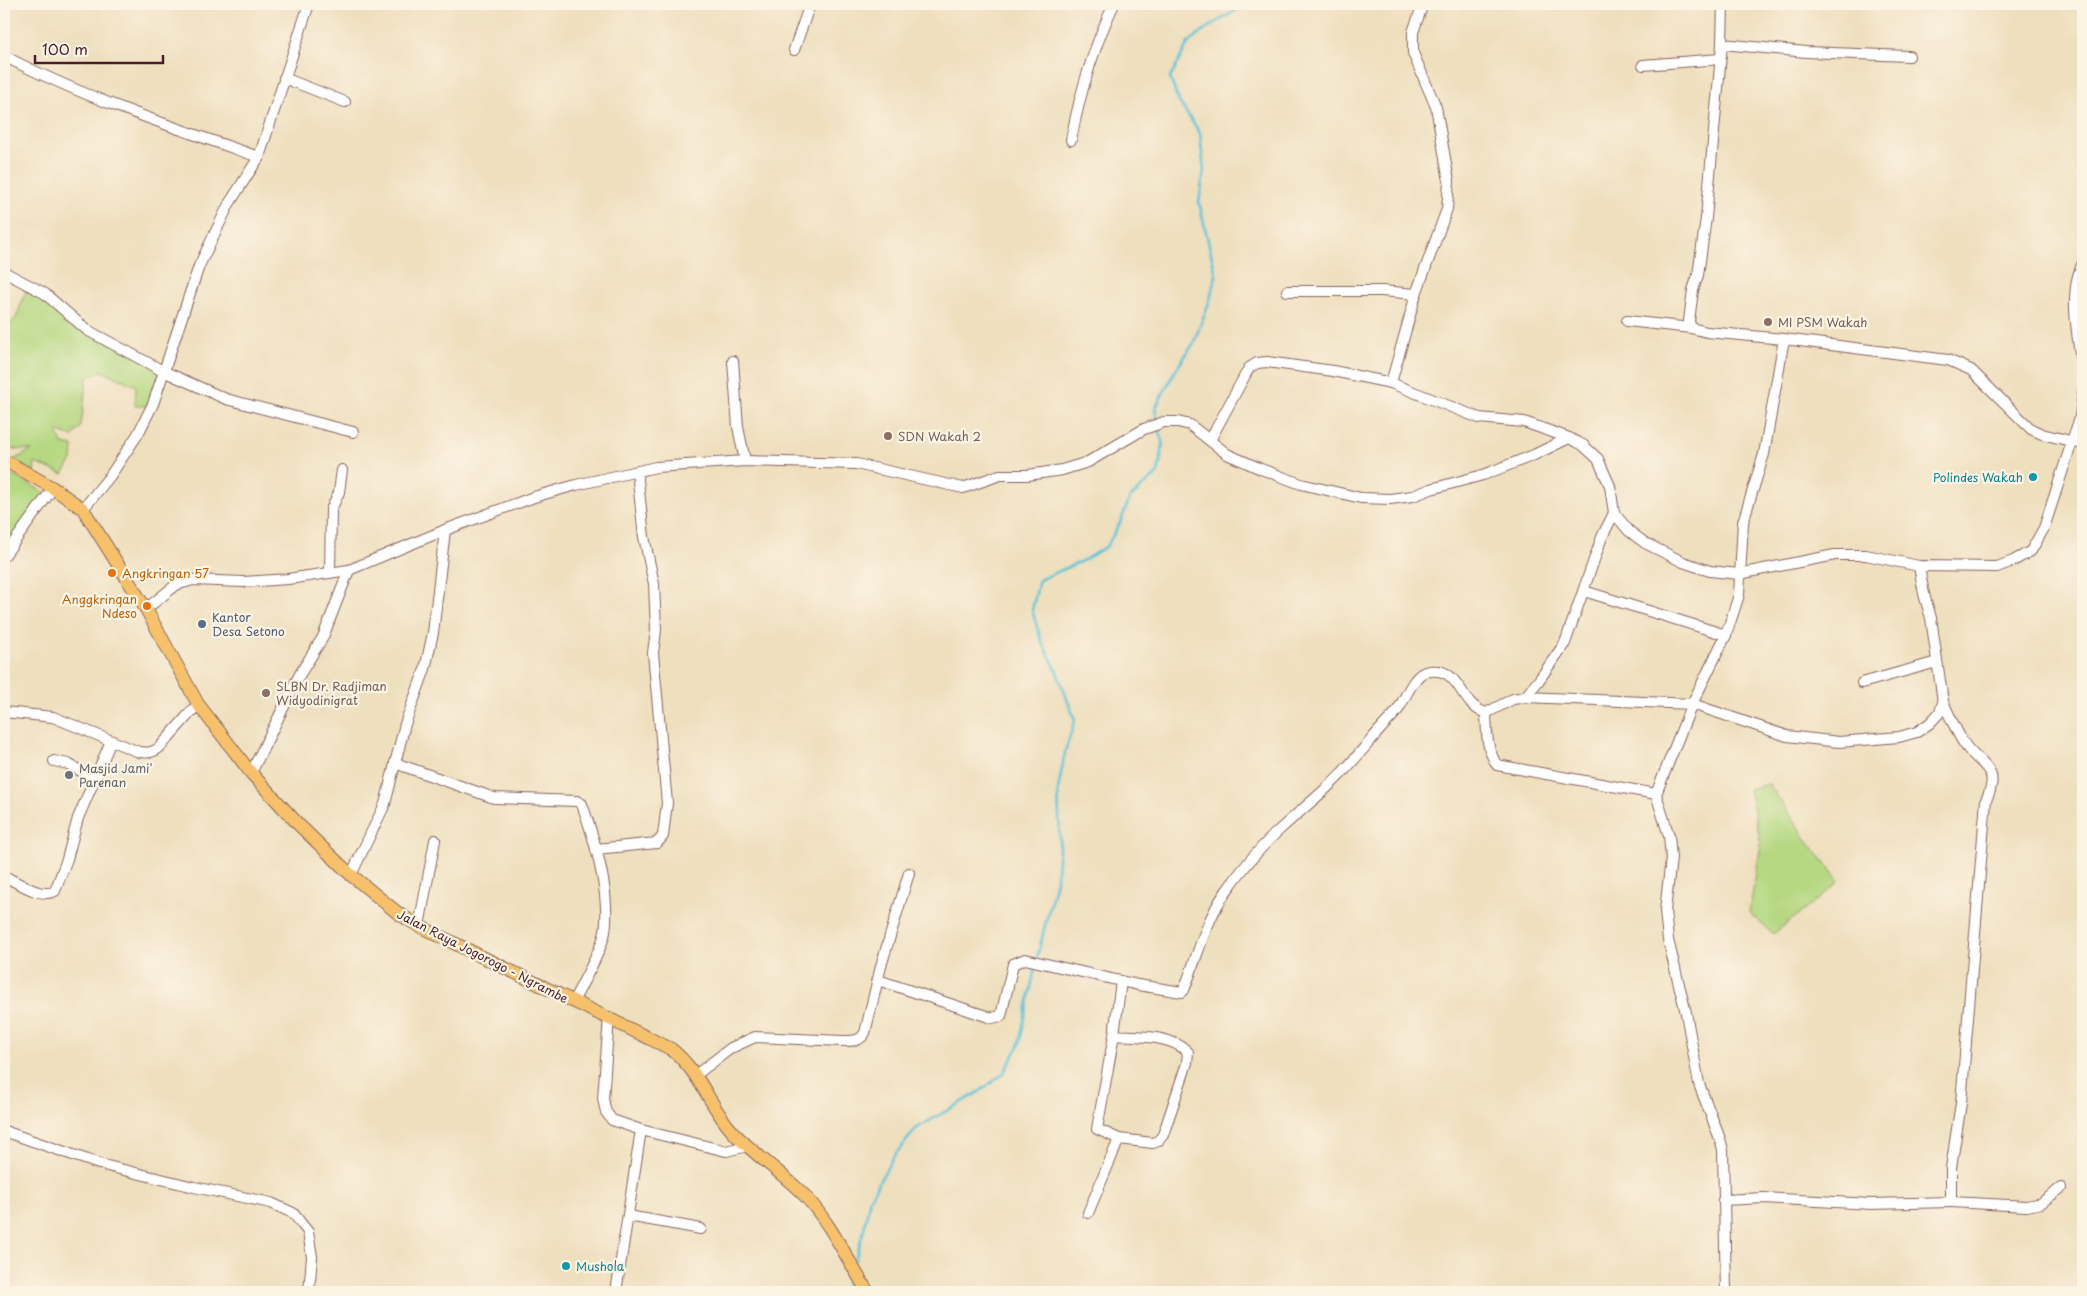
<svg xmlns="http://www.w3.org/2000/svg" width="2087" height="1296" font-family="'Playpen Sans',sans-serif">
	<rect width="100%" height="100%" fill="#fcf5e5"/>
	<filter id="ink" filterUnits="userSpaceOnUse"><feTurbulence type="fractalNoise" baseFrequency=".02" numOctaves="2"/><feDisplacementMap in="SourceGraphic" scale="10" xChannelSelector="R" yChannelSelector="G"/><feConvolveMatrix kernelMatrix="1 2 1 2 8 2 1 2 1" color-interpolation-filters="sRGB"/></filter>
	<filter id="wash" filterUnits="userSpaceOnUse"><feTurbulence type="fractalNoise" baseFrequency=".0096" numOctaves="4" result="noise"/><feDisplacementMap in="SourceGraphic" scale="20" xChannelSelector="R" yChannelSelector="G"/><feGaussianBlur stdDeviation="1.12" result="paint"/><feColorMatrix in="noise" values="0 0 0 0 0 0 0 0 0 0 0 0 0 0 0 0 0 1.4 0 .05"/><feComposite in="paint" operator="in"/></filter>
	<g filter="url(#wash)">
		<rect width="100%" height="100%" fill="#eedfbd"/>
		<g fill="#b5d881" stroke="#807c56">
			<polygon points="26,291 44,293 87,330 163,371 147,406 135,406 136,386 102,371 87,378 81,426 72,437 57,431 62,444 73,446 72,460 63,474 35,463 34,472 13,460 32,450 8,449 4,443 4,329 16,318"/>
			<polygon points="4,473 21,479 45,493 4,550"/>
			<polygon points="1769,784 1807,840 1839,881 1819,899 1773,934 1749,913 1761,844 1749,789"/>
		</g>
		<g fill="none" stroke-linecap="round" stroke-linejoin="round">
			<g stroke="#5bc3d8" stroke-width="2.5">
				<polyline points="1158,422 1155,409 1175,371 1193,344 1209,303 1216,275 1199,202 1204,171 1200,133 1179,102 1170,78 1188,43 1210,26 1240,8 1242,4"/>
				<polyline points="1037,958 1056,881 1060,840 1058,790 1065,752 1075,720 1055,667 1041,640 1032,610 1039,580 1084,560 1107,546 1120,523 1130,498 1158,473 1163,446 1159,428"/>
				<polyline points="855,1260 864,1229 870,1198 893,1157 917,1128 979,1092 1003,1074 1019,1046 1036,963"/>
				<polyline points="846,1292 846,1284 850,1272"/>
			</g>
		</g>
	</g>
	<g filter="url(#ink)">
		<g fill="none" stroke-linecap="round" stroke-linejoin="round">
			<defs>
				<g id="minor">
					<polyline points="1723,4 1722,44 1706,218 1698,275 1693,290 1689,321 1691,328 1707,332 1784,339 1948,360 1971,370 2031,429 2042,434 2083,444"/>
					<polyline points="1722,44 1806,52 1909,56"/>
					<polyline points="794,50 810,4"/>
					<path d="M4 56C85 98 172 127 259 157"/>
					<polyline points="1643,65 1720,59"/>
					<polyline points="284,78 345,102"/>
					<path d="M1071 140C1080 93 1093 48 1114 4"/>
					<path d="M2083 263C2067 293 2079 342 2083 375"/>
					<polyline points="4,272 44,293 87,330 163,371 226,399 353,432"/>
					<polyline points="1287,291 1382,291 1416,294"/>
					<polyline points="1627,321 1691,328"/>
					<polyline points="733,361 738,427 745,461"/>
					<polyline points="1391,383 1416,294 1447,209 1449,181 1436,107 1413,53 1413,32 1423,4"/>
					<polyline points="1210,440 1249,368 1257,363 1267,362 1333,371 1391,383 1479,418 1524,422 1569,438 1583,445 1598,459 1610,486 1614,513 1629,531 1645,543 1683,562 1710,571 1739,574 1835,555 1866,555 1919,566 1997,567 2013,561 2031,551 2044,528 2080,417 2083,392"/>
					<polyline points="83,509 110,476 138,434 153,404 199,266 229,204 259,157 309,4"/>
					<polyline points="4,556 53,488"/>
					<polyline points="330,573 331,510 339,492 342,470"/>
					<polyline points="1584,591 1726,635"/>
					<polyline points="146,609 176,585 193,580 243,582 288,579 349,570 445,530 534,497 576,485 656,467 745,461 856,464 963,488 1000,475 1028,475 1062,470 1088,462 1144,429 1164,422 1178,422 1190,425 1227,454 1261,469 1301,484 1361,498 1390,499 1413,496 1431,489 1483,475 1534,455 1569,438"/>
					<polyline points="1862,683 1937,662"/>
					<polyline points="1525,697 1539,680 1565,643 1602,537 1614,513"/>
					<path d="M4 712 53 717 139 752C148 753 153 753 160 747L198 704"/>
					<path d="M1486 713C1487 732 1486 749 1497 765L1656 794"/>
					<polyline points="54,761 68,764 95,779"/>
					<path d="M395 763 494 798 577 801 582 804C595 841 611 893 605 932 601 952 582 983 573 1002"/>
					<polyline points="251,773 300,674 323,637 349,570"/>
					<polyline points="596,849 657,843 663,836 667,803 653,653 656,630 654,584 644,537 637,471"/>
					<polyline points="351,875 385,804 405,724 425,669 433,633 445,530"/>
					<path d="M4 876C17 882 42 899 55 891L67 859 78 818 111 741"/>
					<polyline points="419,926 435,840"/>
					<path d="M878 980 992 1018 1001 1016 1013 964 1025 959 1138 985 1182 992 1184 990C1197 958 1205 922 1225 893 1239 873 1259 849 1277 832 1296 814 1317 798 1336 779 1353 762 1368 743 1384 725 1388 721 1393 716 1397 711 1404 702 1413 675 1425 672 1461 663 1458 705 1486 713L1513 699 1525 697 1692 704 1787 736 1839 742 1899 737 1917 732 1930 723 1940 712 1943 702 1931 618 1924 594 1919 566"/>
					<polyline points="609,1017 603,1099 606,1112 612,1120 641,1130 726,1151 748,1146"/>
					<path d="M1114 1035C1137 1037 1170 1034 1188 1052L1187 1063 1163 1135 1158 1141 1153 1143 1119 1139 1097 1129 1114 1035 1121 981"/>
					<path d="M697 1074 731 1048 755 1037 842 1041C853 1041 859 1042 865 1033L881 966 909 873"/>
					<polyline points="4,1131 99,1164 194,1187 271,1203 293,1213 308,1232 312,1257 309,1292"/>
					<path d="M1723 1200 1764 1198 1871 1204 1951 1202V1168L1961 1103 1986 800C2002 768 1981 767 1965 745 1956 732 1950 716 1943 702"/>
					<polyline points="1951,1202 2027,1206 2041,1203 2061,1188"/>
					<polyline points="1088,1213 1119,1139"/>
					<polyline points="628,1216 701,1229"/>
					<polyline points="616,1292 641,1130"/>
					<polyline points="1726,1292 1723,1150 1720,1139 1699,1084 1686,1013 1668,940 1665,911 1671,858 1669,836 1656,794 1692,704 1726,635 1739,595 1743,522 1764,454 1784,339"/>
				</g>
				<path id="major" d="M4 460 53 488 83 509 146 609 198 704 251 773 299 825 351 875 399 914 419 926 671 1049C701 1073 708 1104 732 1131 754 1155 783 1173 806 1197 831 1224 848 1261 868 1292"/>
			</defs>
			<use href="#minor" stroke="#83625e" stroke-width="12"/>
			<use href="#major" stroke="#83625e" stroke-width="14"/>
			<use href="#minor" stroke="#fff" stroke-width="10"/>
			<use href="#major" stroke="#f6c16b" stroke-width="12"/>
		</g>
	</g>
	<g fill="#8d6e63" stroke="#fcf5e5" stroke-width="2">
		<circle cx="1768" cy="322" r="5"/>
		<circle cx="888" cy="436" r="5"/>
		<circle cx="266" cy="693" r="5"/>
	</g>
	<g fill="#0f9aa8" stroke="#fcf5e5" stroke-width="2">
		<circle cx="2033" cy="477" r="5"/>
		<circle cx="566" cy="1266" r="5"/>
	</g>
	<g fill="#e8710a" stroke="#fcf5e5" stroke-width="2">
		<circle cx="112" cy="573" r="5"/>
		<circle cx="147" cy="606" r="5"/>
	</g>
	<circle fill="#5c6f8a" stroke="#fcf5e5" stroke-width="2" cx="202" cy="624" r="5"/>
	<circle fill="#6b7280" stroke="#fcf5e5" stroke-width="2" cx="69" cy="775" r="5"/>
	<g text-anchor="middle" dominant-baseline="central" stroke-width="4.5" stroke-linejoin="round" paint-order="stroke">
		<g font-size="12" fill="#785e54" stroke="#fcf5e5" text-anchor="start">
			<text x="1778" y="322">MI PSM Wakah</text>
			<text x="898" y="436">SDN Wakah 2</text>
			<text x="276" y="686">SLBN Dr. Radjiman<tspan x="276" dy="14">Widyodinigrat</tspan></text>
		</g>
		<g font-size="12" fill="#0d838f" stroke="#fcf5e5" text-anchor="end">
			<text x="2023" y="477">Polindes Wakah</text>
			<text x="576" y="1266" text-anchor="start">Mushola</text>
		</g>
		<g font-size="12" fill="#c56008" stroke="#fcf5e5" text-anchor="start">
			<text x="122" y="573">Angkringan 57</text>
			<text x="137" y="599" text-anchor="end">Anggkringan<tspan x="137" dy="14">Ndeso</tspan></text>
		</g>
		<g font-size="12" fill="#4e5e75" stroke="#fcf5e5" text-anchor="start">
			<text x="212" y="617">Kantor<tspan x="212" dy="14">Desa Setono</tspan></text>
		</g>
		<g font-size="12" fill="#5b616d" stroke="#fcf5e5" text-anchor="start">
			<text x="79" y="768">Masjid Jami'<tspan x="79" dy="14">Parenan</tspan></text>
		</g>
		<g font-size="12" fill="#4a1f2b" stroke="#fcf5e5">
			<text transform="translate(483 956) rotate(27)">Jalan Raya Jogorogo - Ngrambe</text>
		</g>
	</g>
	<rect width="2087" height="1296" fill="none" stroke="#fcf5e5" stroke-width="20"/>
	<path d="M35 55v8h128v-8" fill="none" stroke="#4a1f2b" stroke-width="2.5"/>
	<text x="42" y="55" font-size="15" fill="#4a1f2b" stroke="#fcf5e5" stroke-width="4" paint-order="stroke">100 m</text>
</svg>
